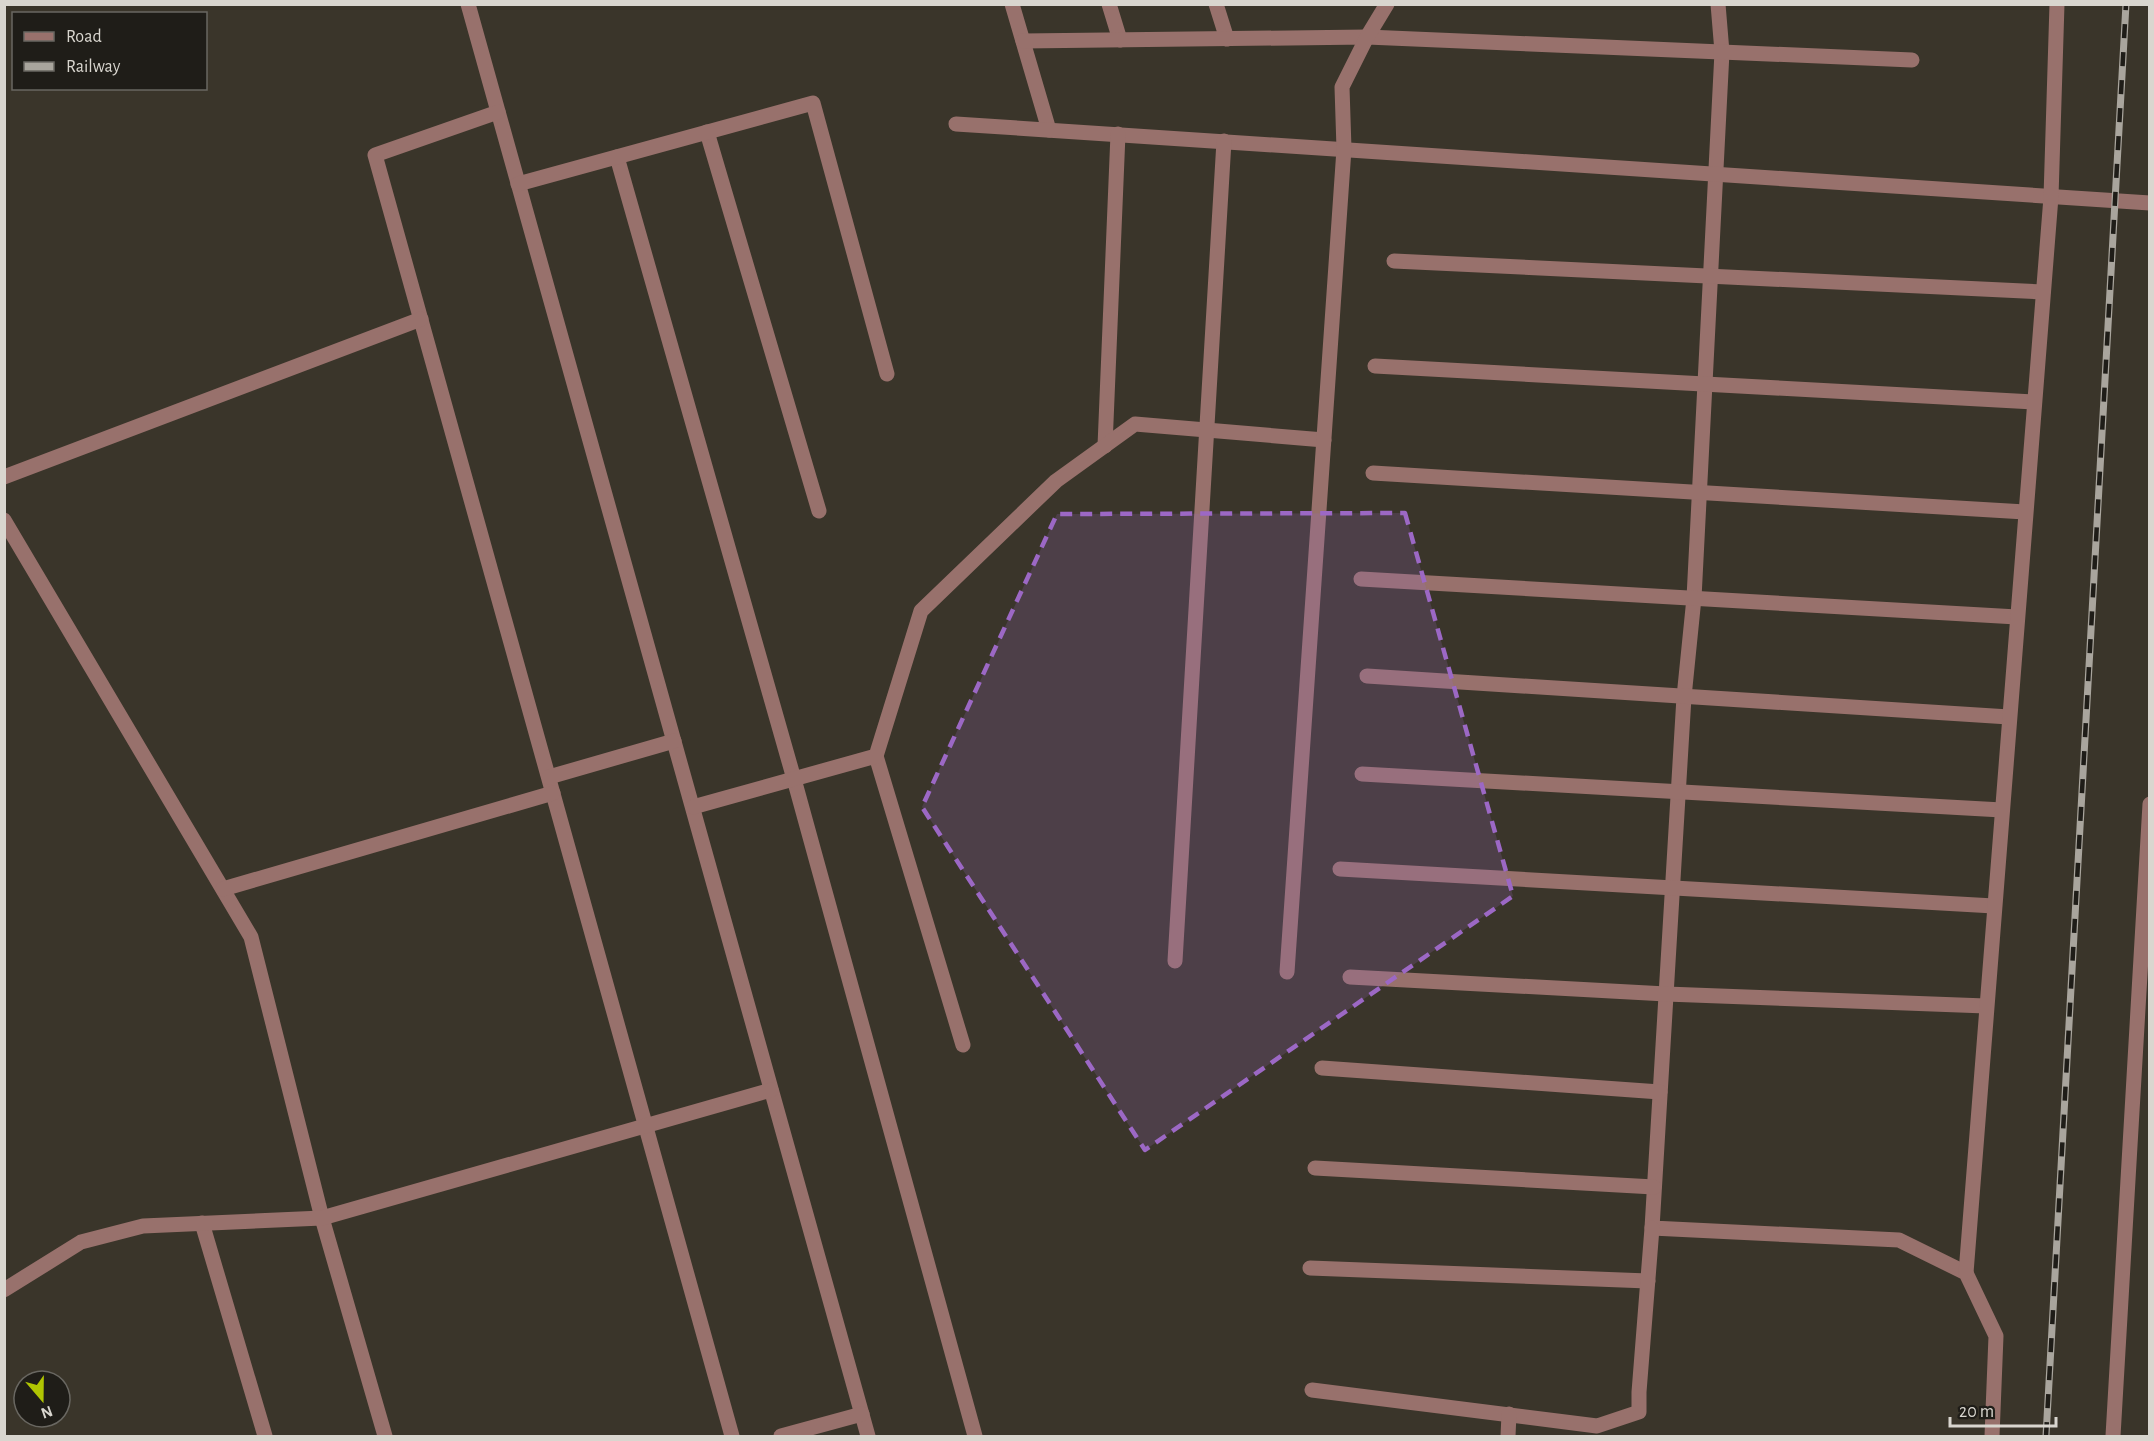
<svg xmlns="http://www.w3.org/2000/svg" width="2154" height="1441" font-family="'Alegreya Sans',sans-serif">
	<rect width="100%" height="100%" fill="#3a352a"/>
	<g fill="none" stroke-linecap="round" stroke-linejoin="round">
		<g stroke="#98716c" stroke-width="15">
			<polyline points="468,4 868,1436"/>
			<polyline points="1012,4 1049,130"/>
			<polyline points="1109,4 1120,40"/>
			<polyline points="1216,4 1227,39"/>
			<polyline points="1718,4 1722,52 1694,598 1684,697 1652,1228 1899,1240 1966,1273 1996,1336 1992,1436"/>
			<polyline points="1023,41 1367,37 1912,60"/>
			<polyline points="498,112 375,155 732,1436"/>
			<polyline points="956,124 2150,203"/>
			<polyline points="707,132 819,511"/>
			<polyline points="617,157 794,779 975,1436"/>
			<polyline points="518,184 813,103 887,374"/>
			<polyline points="1394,261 2043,292"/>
			<polyline points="1375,366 2034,402"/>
			<polyline points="1105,446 1118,134"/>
			<polyline points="1373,473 2025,512"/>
			<polyline points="4,477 421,319"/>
			<polyline points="4,520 251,937 322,1218 385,1436"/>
			<polyline points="1361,579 2017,617"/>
			<polyline points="1367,676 2009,717"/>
			<polyline points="876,756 963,1045"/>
			<polyline points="1362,774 2002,810"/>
			<polyline points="549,777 674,741"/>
			<polyline points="693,807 876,756 921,611 1056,481 1135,424 1324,440"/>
			<polyline points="1340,869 1994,906"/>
			<polyline points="223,889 553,793"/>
			<polyline points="1175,961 1224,141"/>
			<polyline points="1287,972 1344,149 1342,87 1367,37 1387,4"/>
			<polyline points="1350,977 1666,994 1986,1006"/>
			<polyline points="1322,1068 1660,1092"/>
			<polyline points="1315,1168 1654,1187"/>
			<polyline points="202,1223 265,1436"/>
			<polyline points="1310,1268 1648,1281"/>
			<polyline points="1966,1273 2051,197 2057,4"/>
			<polyline points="4,1290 81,1242 143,1226 322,1218 771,1090"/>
			<polyline points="1312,1390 1597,1426 1639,1412 1639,1392 1652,1228"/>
			<polyline points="781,1436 862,1414"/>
			<polyline points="1508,1436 1509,1414"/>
			<polyline points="2113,1436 2150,804"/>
		</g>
		<defs>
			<polyline id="rail" points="2046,1436 2126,4"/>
		</defs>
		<use href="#rail" stroke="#a9a59d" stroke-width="7"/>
		<use href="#rail" stroke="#1f1d18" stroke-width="4.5" stroke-dasharray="14" stroke-linecap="butt"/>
	</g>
	<path fill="#9c68c5" fill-opacity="0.2" stroke="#9c68c5" stroke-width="4.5" stroke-dasharray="12 8" stroke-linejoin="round" d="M1405 513 1513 896 1145 1150 922 807 1057 514Z"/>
	<rect width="2154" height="1441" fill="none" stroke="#d9d6cf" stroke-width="12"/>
	<rect x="12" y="12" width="195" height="78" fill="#1f1d18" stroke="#696761" stroke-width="1.5"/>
	<rect x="24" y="32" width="30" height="9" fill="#98716c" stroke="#696761" stroke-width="1.5"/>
	<text x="66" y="42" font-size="18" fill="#d9d6cf">Road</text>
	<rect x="24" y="62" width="30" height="9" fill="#a9a59d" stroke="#696761" stroke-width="1.5"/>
	<text x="66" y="72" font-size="18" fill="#d9d6cf">Railway</text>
	<g transform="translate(42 1399) rotate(160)"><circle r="28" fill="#1f1d18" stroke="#696761" stroke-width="1.5"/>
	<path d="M0-4.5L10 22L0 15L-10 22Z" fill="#b0c502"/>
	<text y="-9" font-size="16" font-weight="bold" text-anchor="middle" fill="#d9d6cf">N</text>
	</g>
	<path d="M1950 1417v9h106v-9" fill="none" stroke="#d9d6cf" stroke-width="3"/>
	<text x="1959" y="1417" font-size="18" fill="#d9d6cf" stroke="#1f1d18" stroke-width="4.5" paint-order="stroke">20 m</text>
</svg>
